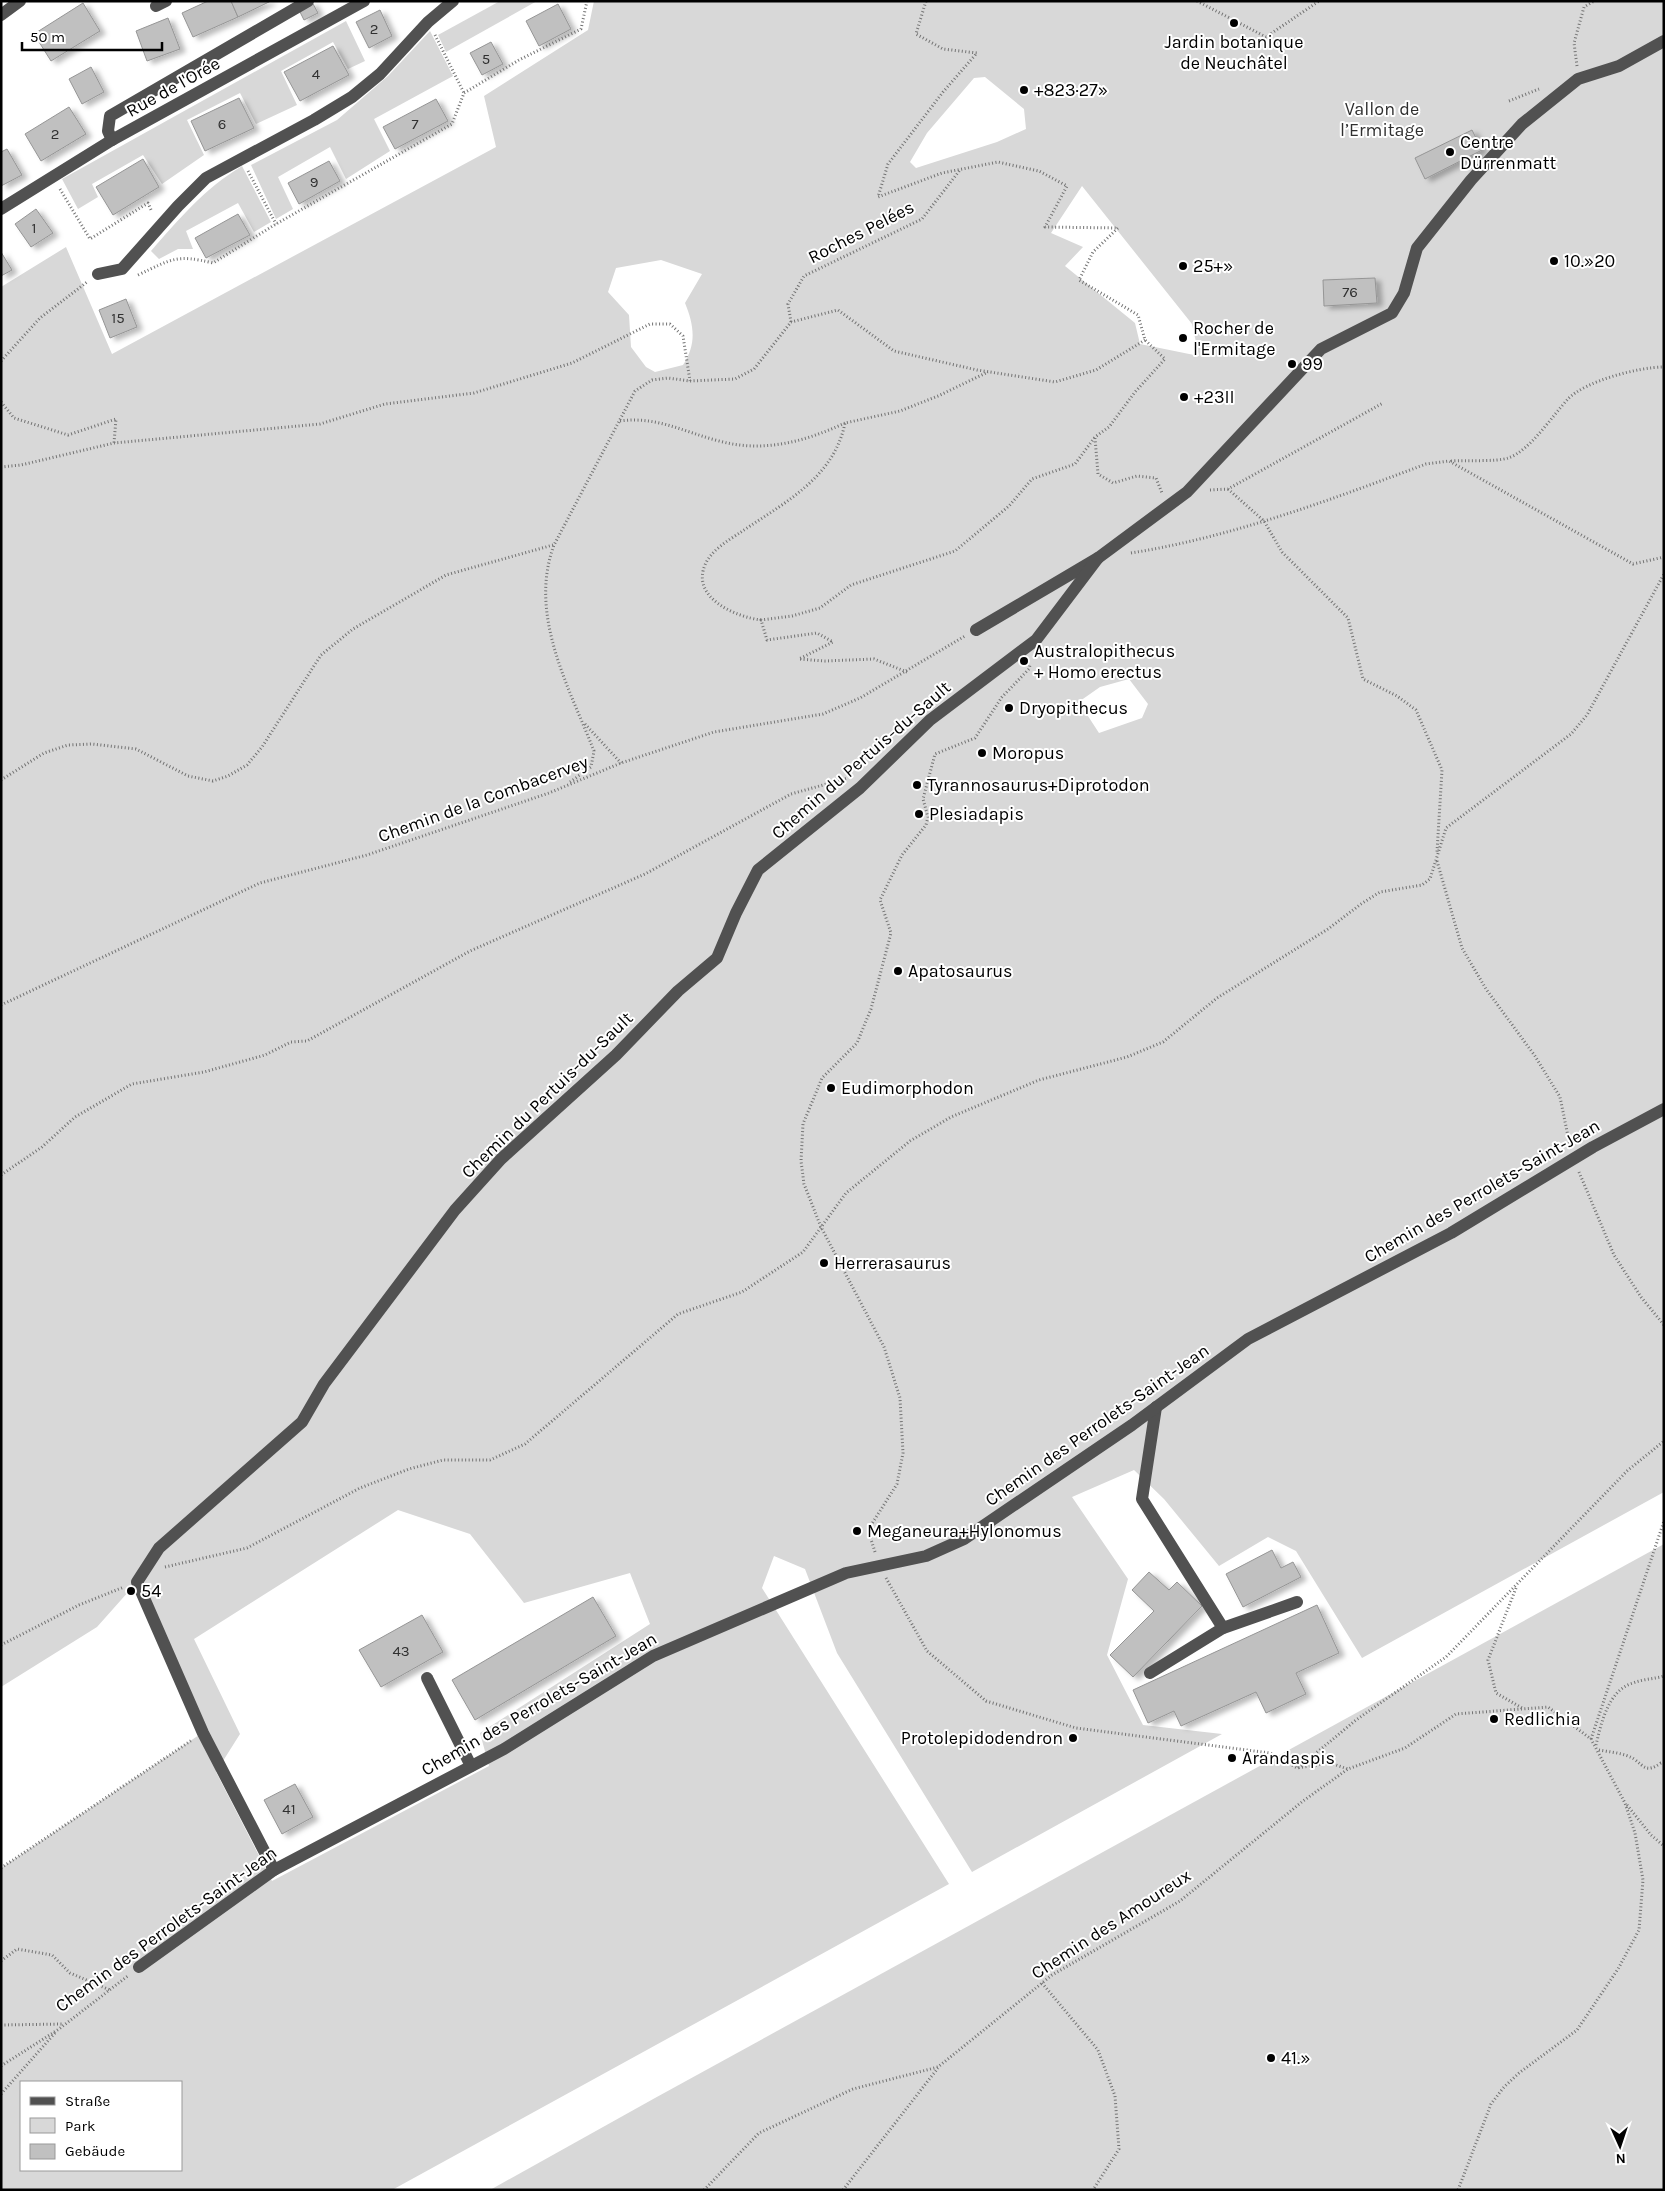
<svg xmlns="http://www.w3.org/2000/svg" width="1665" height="2191" font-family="Karla,sans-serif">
	<defs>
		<filter id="shadow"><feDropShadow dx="5.5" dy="3" stdDeviation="2.5" flood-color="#0004"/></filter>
	</defs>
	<rect width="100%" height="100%" fill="#fff"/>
	<g fill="#d8d8d8" fill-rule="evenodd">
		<polygon points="500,1 537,1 446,52 438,35"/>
		<path d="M594 1H1664V1492L1362 1658 1296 1551 1268 1537 1219 1566 1164 1499 1134 1470 1072 1497 1128 1579 1107 1655 1143 1725 1222 1734 972 1872 837 1653 805 1569 774 1556 762 1588 949 1884 392 2190H1V1868L202 1733 137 1582 97 1627 1 1687V287L66 247 112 354 496 147 484 96 588 30ZM985 77 1024 109 1026 129 997 142 916 168 910 162 927 133 974 78ZM1082 186 1192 324 1199 356 1140 344 1135 323 1065 266 1083 247 1051 233ZM661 260 702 274 685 303C694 325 697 344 683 365L655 372 646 367 631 347 629 315 608 292 616 268ZM1129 679 1148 704 1142 718 1099 733 1086 713 1080 701 1100 687ZM398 1510 470 1534 524 1603 630 1573 650 1624 480 1733 489 1766 272 1881 216 1772 240 1734 194 1639ZM21 2082H181V2170H21Z"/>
		<polygon points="346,21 365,61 348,69 333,42 281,71 297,105 256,124 240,93 187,120 204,155 162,184 143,155 92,184 98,197 78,209 62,179"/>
		<polygon points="430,31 453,76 374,119 390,151 346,179 330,147 278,177 293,209 276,219 251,165 337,120 388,76"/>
		<path d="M242 166 271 222 254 232 238 203 186 231 193 249H178L159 259 151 251C180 218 204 189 242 166Z"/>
		<polygon points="1664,1544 1664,2190 490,2190 655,2098"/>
	</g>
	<g fill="#c0c0c0" stroke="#959595" filter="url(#shadow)">
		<polygon points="208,1 231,1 238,17 193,37 182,13"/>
		<polygon points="231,1 271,1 238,17"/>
		<polygon points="312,2 318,13 304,20 299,10"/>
		<polygon points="83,3 100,31 51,61 34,34"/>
		<polygon points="558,4 571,29 539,46 526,21"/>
		<polygon points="380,10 392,36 369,48 356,22"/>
		<polygon points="168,18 180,49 147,61 136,31"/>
		<polygon points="491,42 503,64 482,75 470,53"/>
		<polygon points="333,46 349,75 300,101 284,72"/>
		<polygon points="91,67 104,92 82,104 69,79"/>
		<polygon points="239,98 254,128 205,151 191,121"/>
		<polygon points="436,99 448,121 395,149 383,127"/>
		<polygon points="69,107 86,134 41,161 25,134"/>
		<polygon points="1472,130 1482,150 1425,179 1415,158"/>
		<polygon points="7,149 22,175 1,186 1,152"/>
		<polygon points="143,159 159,187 113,215 96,187"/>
		<polygon points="329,161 340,181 299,204 288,183"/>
		<polygon points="36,209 53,233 31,247 15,224"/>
		<polygon points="238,214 250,235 206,258 195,238"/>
		<polygon points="1,252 12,270 1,276"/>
		<polygon points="1375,278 1377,303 1324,306 1323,280"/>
		<polygon points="126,299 137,327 110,338 99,310"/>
		<polygon points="1272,1550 1281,1568 1293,1562 1301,1577 1243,1607 1226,1574"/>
		<polygon points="1149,1572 1169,1590 1177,1582 1202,1606 1133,1677 1110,1655 1154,1611 1132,1590"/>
		<polygon points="593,1597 616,1636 475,1720 452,1680"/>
		<polygon points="1317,1605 1339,1653 1296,1673 1306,1694 1266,1713 1256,1692 1181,1726 1174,1711 1148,1723 1133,1690"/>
		<polygon points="422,1615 443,1652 381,1687 359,1650"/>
		<polygon points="295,1784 313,1817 282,1834 264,1800"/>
	</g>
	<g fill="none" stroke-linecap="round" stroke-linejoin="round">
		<g stroke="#737373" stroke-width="3" stroke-dasharray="1 2.5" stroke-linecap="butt">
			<polyline points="1197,1 1266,37 1319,1"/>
			<polyline points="435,35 464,93"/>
			<polyline points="1577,66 1574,43 1584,7 1594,1"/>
			<polyline points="1509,101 1539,89"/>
			<polyline points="248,171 276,224"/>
			<polyline points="60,189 90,239 148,203 152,212"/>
			<path d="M138 275C172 259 176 254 213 263L276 224 452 124 464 93 519 60 581 29 587 1"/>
			<polyline points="791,322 788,304 804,276 922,219 960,170"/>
			<polyline points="1,361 40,318 87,282"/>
			<polyline points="1,402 14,418 68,435 116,419 114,443"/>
			<path d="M620 421C657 416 684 432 719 441 763 453 804 442 845 423"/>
			<polyline points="1095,438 1098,474 1113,483 1137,476 1156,478 1162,493"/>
			<path d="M1451 461C1466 460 1496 462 1508 458 1530 451 1552 416 1568 399 1585 381 1639 367 1664 367"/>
			<polyline points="1,467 21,465 114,443 320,424 385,404 474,393 572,363 650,324 670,324 683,336 690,381"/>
			<polyline points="1228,489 1264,521 1282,552 1348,618 1363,679 1397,696 1416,710 1442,770 1437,852"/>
			<polyline points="1210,490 1228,489 1383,403"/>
			<path d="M1131 553C1232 537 1330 500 1426 464L1449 461 1633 564 1664 557"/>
			<path d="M761 620C736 617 691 598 705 565 711 550 729 540 741 532 784 503 834 478 845 423L900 411 938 396 988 372"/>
			<polyline points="907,672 874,659 825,661 799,659 833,642 817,633 767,640 761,620 792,616 820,608 851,585 955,551 1009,506 1032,479 1075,464 1095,437 1109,427 1135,392 1165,359 1145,340 1138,315 1079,280 1093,252 1118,228 1045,227 1067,186 1039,171 998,162 942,173 878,197 888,164 943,92 977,53 943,49 916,34 926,1"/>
			<polyline points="585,724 621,763"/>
			<polyline points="1,780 44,753 68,745 92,744 136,749 188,776 213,781 228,776 247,765 262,747 321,655 353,629 446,575 553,545"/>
			<path d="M570 782 591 767 594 751C569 687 528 615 554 545L635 391 652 380 668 378 690 381 735 379 754 369 791 322 838 310 894 351 977 370 1055 382 1096 370 1145 340"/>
			<polyline points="1437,861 1462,948 1486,989 1535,1056 1560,1097 1570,1146"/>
			<polyline points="1,1005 260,883 367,855 549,793 621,763 714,732 823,714 860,698 965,636"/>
			<polyline points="1579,1172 1614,1255 1641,1297 1664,1325"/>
			<polyline points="1,1175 42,1147 75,1117 132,1084 204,1072 265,1055 291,1042 307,1041 470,951 645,874 791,794 848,778"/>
			<polyline points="875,1552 868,1530 897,1484 903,1453 900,1398 884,1347 821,1227 804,1184 801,1161 803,1124 822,1078 857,1043 871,1009 891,933 880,900 902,855 926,825 928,817 923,799 935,754 975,738 1002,697 1029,669 1030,665"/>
			<polyline points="165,1567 247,1548 360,1488 409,1469 443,1460 490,1460 525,1444 678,1314 742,1292 803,1252 846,1193 910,1141 951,1117 1039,1080 1127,1057 1163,1042 1217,998 1328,929 1361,904 1380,892 1422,885 1430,879 1446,828 1571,734 1587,715 1664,574"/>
			<polyline points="886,1578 927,1651 986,1701 1076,1728 1270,1753 1297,1768 1330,1763 1348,1769"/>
			<polyline points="1516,1588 1488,1660 1496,1693 1522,1708"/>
			<polyline points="1,1645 79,1605 124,1587"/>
			<polyline points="1591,1739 1664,1521"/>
			<path d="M1596 1745C1601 1724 1608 1690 1633 1683 1643 1679 1654 1679 1664 1676"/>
			<path d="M1599 1750C1609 1752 1625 1753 1634 1759 1645 1767 1646 1773 1661 1763H1664"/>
			<polyline points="1298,1768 1356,1720 1446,1657 1627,1471 1664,1441"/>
			<polyline points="1627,1805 1651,1835 1664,1846"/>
			<polyline points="1,1868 192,1740"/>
			<polyline points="1,1961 17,1949 52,1955 70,1973 110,1990"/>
			<polyline points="1042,1983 1098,2050 1115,2096 1119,2149 1093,2190"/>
			<polyline points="1,2025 64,2024"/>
			<polyline points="1,2066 59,2029 129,1975"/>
			<polyline points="1,2094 55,2033"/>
			<polyline points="704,2190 759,2133 853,2089 938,2067 1052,1975 1180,1901 1303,1801 1348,1769 1405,1748 1456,1714 1548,1707 1591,1739 1625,1803 1635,1833 1643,1880 1639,1930 1618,1969 1577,2030 1519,2073 1504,2087 1491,2104 1458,2190"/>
			<polyline points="843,2190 938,2068"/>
		</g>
		<g stroke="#515151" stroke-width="12">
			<polyline points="156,6 166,1"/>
			<polyline points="1,15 20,1"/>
			<polyline points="112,140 108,131 110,116 308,1"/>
			<polyline points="1,209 112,140 364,1"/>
			<polyline points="98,274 122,269 178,206 206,178 314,120 352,97 380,74 428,22 453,1"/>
			<polyline points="976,630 1098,558 1187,492 1321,349 1392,313 1404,293 1417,248 1471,180 1522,124 1578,79 1619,66 1664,41"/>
			<polyline points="1156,1407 1142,1499 1223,1628"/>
			<polyline points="1150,1673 1223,1628 1297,1602"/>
			<polyline points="427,1678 471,1766"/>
			<polyline points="274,1870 203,1733 137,1582 159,1548 302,1422 324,1384 455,1210 501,1159 616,1055 678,991 717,958 736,913 758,870 860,788 930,720 1036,640 1098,558"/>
			<polyline points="139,1967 274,1870 504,1749 653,1656 846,1573 926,1556 964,1539 1132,1425 1248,1339 1451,1233 1593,1147 1664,1109"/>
		</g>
	</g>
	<g fill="#000" stroke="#fff" stroke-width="2">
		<circle cx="1234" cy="23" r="5"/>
		<circle cx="1024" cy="90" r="5"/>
		<circle cx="1450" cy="152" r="5"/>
		<circle cx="1554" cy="261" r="5"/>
		<circle cx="1183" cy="266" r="5"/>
		<circle cx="1183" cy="338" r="5"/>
		<circle cx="1292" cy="364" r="5"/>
		<circle cx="1184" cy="397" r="5"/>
		<circle cx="1024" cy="661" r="5"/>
		<circle cx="1009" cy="708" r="5"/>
		<circle cx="982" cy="753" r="5"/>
		<circle cx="917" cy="785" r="5"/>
		<circle cx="919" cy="814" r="5"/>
		<circle cx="898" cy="971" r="5"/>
		<circle cx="831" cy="1088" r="5"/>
		<circle cx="824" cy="1263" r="5"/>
		<circle cx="857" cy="1531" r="5"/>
		<circle cx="131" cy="1591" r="5"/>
		<circle cx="1494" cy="1719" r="5"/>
		<circle cx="1073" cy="1738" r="5"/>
		<circle cx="1232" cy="1758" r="5"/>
		<circle cx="1271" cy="2058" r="5"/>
	</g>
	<g text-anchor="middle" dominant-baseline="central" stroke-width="4" stroke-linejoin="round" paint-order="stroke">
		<g font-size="15" fill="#303030">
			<text x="374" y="29">2</text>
			<text x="486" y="59">5</text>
			<text x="316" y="74">4</text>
			<text x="222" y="124">6</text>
			<text x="415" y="124">7</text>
			<text x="55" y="134">2</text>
			<text x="314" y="182">9</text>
			<text x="34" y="228">1</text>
			<text x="1350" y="292">76</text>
			<text x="118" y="318">15</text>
			<text x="401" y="1651">43</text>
			<text x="289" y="1809">41</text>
		</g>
		<g font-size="18" fill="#000" stroke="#fff" text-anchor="start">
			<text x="1234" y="42" text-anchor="middle">Jardin botanique<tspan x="1234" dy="21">de Neuchâtel</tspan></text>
			<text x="1034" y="90">+823·27»</text>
			<text x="1460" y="142">Centre<tspan x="1460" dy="21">Dürrenmatt</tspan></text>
			<text x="1564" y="261">10.»20</text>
			<text x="1193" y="266">25+»</text>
			<text x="1193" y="328">Rocher de<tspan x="1193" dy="21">l'Ermitage</tspan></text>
			<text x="1302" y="364">99</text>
			<text x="1194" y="397">+23II</text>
			<text x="1034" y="651">Australopithecus<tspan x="1034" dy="21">+ Homo erectus</tspan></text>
			<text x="1019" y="708">Dryopithecus</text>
			<text x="992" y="753">Moropus</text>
			<text x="927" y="785">Tyrannosaurus+Diprotodon</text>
			<text x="929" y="814">Plesiadapis</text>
			<text x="908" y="971">Apatosaurus</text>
			<text x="841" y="1088">Eudimorphodon</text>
			<text x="834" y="1263">Herrerasaurus</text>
			<text x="867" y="1531">Meganeura+Hylonomus</text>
			<text x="141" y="1591">54</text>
			<text x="1504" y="1719">Redlichia</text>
			<text x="1063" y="1738" text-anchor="end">Protolepidodendron</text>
			<text x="1242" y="1758">Arandaspis</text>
			<text x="1281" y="2058">41.»</text>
		</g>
		<g font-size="18" fill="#000" stroke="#fff">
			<text transform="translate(173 87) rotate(-29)">Rue de l'Orée</text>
			<text transform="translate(861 232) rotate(-27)">Roches Pelées</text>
			<text transform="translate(861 760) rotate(-41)">Chemin du Pertuis-du-Sault</text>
			<text transform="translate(483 799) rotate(-20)">Chemin de la Combacervey</text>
			<text transform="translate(547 1095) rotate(-44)">Chemin du Pertuis-du-Sault</text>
			<text transform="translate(1482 1191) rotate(-30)">Chemin des Perrolets-Saint-Jean</text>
			<text transform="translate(1097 1425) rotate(-35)">Chemin des Perrolets-Saint-Jean</text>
			<text transform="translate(539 1704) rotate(-30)">Chemin des Perrolets-Saint-Jean</text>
			<text transform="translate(1111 1924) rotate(-33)">Chemin des Amoureux</text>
			<text transform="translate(166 1929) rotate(-36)">Chemin des Perrolets-Saint-Jean</text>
		</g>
		<g font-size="18" fill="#2f2f2f" stroke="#fff">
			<text x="1382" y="109">Vallon de<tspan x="1382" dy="21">l’Ermitage</tspan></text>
		</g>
	</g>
	<rect width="1665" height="2191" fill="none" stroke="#000000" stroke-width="5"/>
	<rect x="20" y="2081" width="162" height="90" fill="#ffffff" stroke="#999999"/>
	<rect x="30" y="2097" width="25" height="8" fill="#515151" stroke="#999999"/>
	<text x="65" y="2106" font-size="15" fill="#000000">Straße</text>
	<rect x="30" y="2118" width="25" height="15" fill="#d8d8d8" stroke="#999999"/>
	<text x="65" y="2131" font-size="15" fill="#000000">Park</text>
	<rect x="30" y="2144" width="25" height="15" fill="#c0c0c0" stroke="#999999"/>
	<text x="65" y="2156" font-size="15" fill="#000000">Gebäude</text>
	<g transform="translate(1620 2146) rotate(177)" stroke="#ffffff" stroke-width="4" paint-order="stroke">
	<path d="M0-4L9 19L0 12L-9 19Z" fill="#000000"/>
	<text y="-8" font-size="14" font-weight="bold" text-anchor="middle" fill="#000000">N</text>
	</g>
	<path d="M22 42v8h140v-8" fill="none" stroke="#000000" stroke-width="2.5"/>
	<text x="30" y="42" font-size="15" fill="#000000" stroke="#ffffff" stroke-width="4" paint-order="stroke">50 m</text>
</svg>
